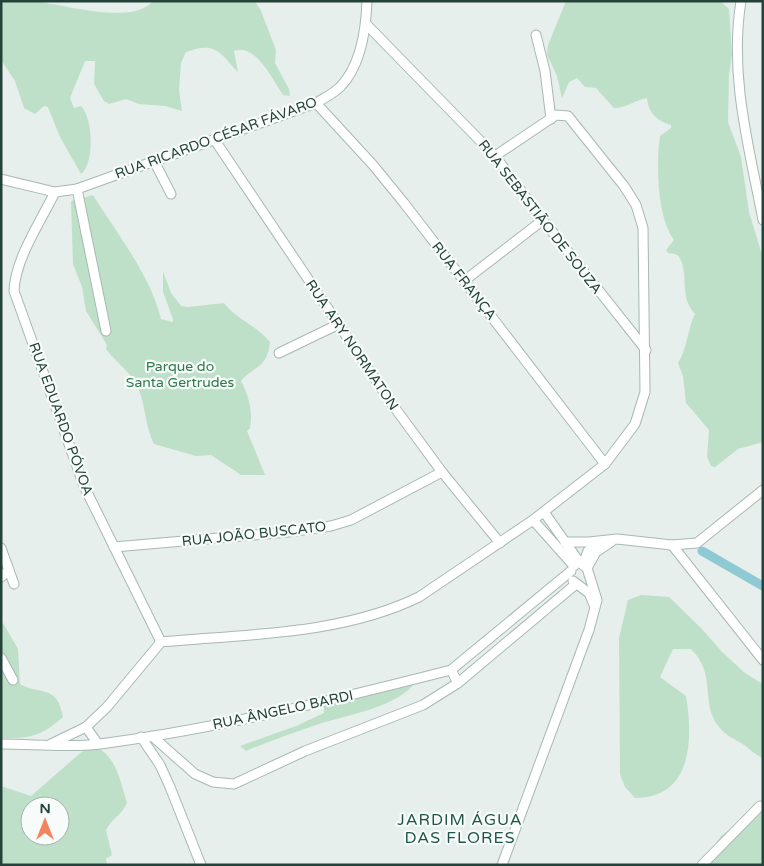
<svg xmlns="http://www.w3.org/2000/svg" width="764" height="866" font-family="'Varela Round',sans-serif">
	<rect width="100%" height="100%" fill="#e6efeb"/>
	<g fill="#bfe0c8" fill-rule="evenodd">
		<path d="M1 1C11 1 22 0 33 1 62 4 133 26 153 1H255L261 11 276 50 275 63 289 89 290 96 283 95C273 80 255 42 234 51L238 72C219 52 216 41 186 52L181 63 179 90 182 111 165 106 139 104 126 99 109 104 104 101 94 84 95 61H85L70 98 74 108 81 106C93 118 95 163 81 174L60 137 48 107 44 106 35 114 24 108 15 81 1 60Z"/>
		<path d="M566 1H720L729 9 732 55 729 74 728 122 741 157 749 212 763 258V442L738 449 715 467 711 466 707 457 709 430 686 403 683 376 678 363C688 347 687 330 695 314 678 296 690 274 679 257 676 253 672 254 668 253L666 250 674 240C657 217 656 164 660 136L671 128V125C657 121 648 113 647 98 635 100 627 108 614 108L596 88 585 87 577 78 569 82 562 98 557 76 547 55 548 45Z"/>
		<path d="M93 195C117 234 150 274 161 319L173 322V319L163 292V271L171 293 181 306 188 307 224 303C237 320 258 326 270 342 267 370 254 365 241 381 249 397 253 411 250 428L247 431 265 475H241L211 455 196 456 154 444C145 427 146 406 138 388 131 371 116 363 106 349L107 345 86 311 82 287 73 264 71 201Z"/>
		<path d="M641 595 669 597 702 629 722 652 745 673 763 684V758C755 755 750 749 744 745 735 739 726 736 719 727 699 702 718 676 691 649H673L660 677 686 696C693 738 693 798 635 798L625 787 620 774 619 638 628 600Z"/>
		<path d="M3 623 18 649 20 684C42 696 57 684 63 717 42 736 29 739 1 738V625Z"/>
		<path d="M416 681C400 707 346 715 319 724 294 733 269 741 246 751L240 746 296 726 324 713V703Z"/>
		<path d="M95 747C116 754 121 784 127 803 122 815 112 818 106 830L112 855 106 859 107 865H1V786L31 796 85 749ZM30 806H60V836H30Z"/>
		<polygon points="763,807 763,865 701,865 721,836"/>
	</g>
	<g fill="none" stroke-linecap="round" stroke-linejoin="round">
		<polyline stroke="#8ec9d4" stroke-width="9" points="702,551 763,586"/>
		<defs>
			<g id="minor">
				<path d="M741 1C729 76 749 147 763 220"/>
				<polyline points="366,24 495,156 543,220 646,350"/>
				<polyline points="536,35 545,71 551,119"/>
				<polyline points="316,103 373,165 404,203 605,464"/>
				<polyline points="214,139 392,404 442,472 500,543"/>
				<polyline points="154,161 171,194"/>
				<path d="M1 179 55 192 77 189 316 103C324 98 335 93 341 86 361 65 366 29 367 1"/>
				<polyline points="77,189 106,331"/>
				<path d="M55 192C41 221 15 259 14 291L84 486 161 642"/>
				<polyline points="464,281 543,220"/>
				<polyline points="279,353 339,324"/>
				<polyline points="533,520 574,566"/>
				<polyline points="565,542 589,542 617,539 672,545 697,543 763,490"/>
				<polyline points="672,545 763,660"/>
				<polyline points="114,547 288,532 331,526 351,520 442,472"/>
				<polyline points="1,548 14,584"/>
				<polyline points="583,564 588,551 599,542"/>
				<polyline points="587,568 596,552 611,542"/>
				<polyline points="1,577 9,570"/>
				<polyline points="573,581 589,593 594,605"/>
				<polyline points="1,658 13,680"/>
				<polyline points="451,670 571,571"/>
				<polyline points="86,727 98,744"/>
				<polyline points="152,736 195,774 213,782 234,784 305,751 423,705 458,683 576,584"/>
				<polyline points="141,737 160,765 170,787 201,865"/>
				<path d="M1 744C33 744 68 748 100 744 217 729 337 699 451 670L458 683"/>
				<path d="M51 744 86 727 107 707 161 642C246 634 341 635 419 597L533 520 605 464 635 424 645 392 643 228 636 205 624 186 568 116 556 115 495 156"/>
				<polyline points="502,865 589,630 597,600 587,568 580,563 544,512"/>
				<polyline points="702,865 760,806"/>
			</g>
		</defs>
		<use href="#minor" stroke="#a8b8b2" stroke-width="11"/>
		<use href="#minor" stroke="#fff" stroke-width="9"/>
	</g>
	<g text-anchor="middle" dominant-baseline="central" stroke-width="4.5" stroke-linejoin="round" paint-order="stroke">
		<g font-size="14" fill="#24423a" stroke="#f7fbf9">
			<text transform="translate(216 138) rotate(-20)">RUA RICARDO CÉSAR FÁVARO</text>
			<text transform="translate(540 217) rotate(52)">RUA SEBASTIÃO DE SOUZA</text>
			<text transform="translate(464 281) rotate(52)">RUA FRANÇA</text>
			<text transform="translate(352 345) rotate(56)">RUA ARY NORMATON</text>
			<text transform="translate(61 419) rotate(70)">RUA EDUARDO PÓVOA</text>
			<text transform="translate(254 534) rotate(-6)">RUA JOÃO BUSCATO</text>
			<text transform="translate(283 710) rotate(-12)">RUA ÂNGELO BARDI</text>
		</g>
		<g font-size="14" fill="#2d7a4b" stroke="#f7fbf9">
			<text x="180" y="366">Parque do<tspan x="180" dy="16">Santa Gertrudes</tspan></text>
		</g>
		<g font-size="16" letter-spacing="1" fill="#1f5548" stroke="#f7fbf9">
			<text x="460" y="820">JARDIM ÁGUA<tspan x="460" dy="18">DAS FLORES</tspan></text>
		</g>
	</g>
	<rect width="764" height="866" fill="none" stroke="#24423a" stroke-width="5"/>
	<g transform="translate(45 821)"><circle r="24" fill="#f7fbf9" stroke="#a3b1ad"/>
	<path d="M0-4L9 19L0 12L-9 19Z" fill="#f4845f"/>
	<text y="-8" font-size="14" font-weight="bold" text-anchor="middle" fill="#24423a">N</text>
	</g>
</svg>
